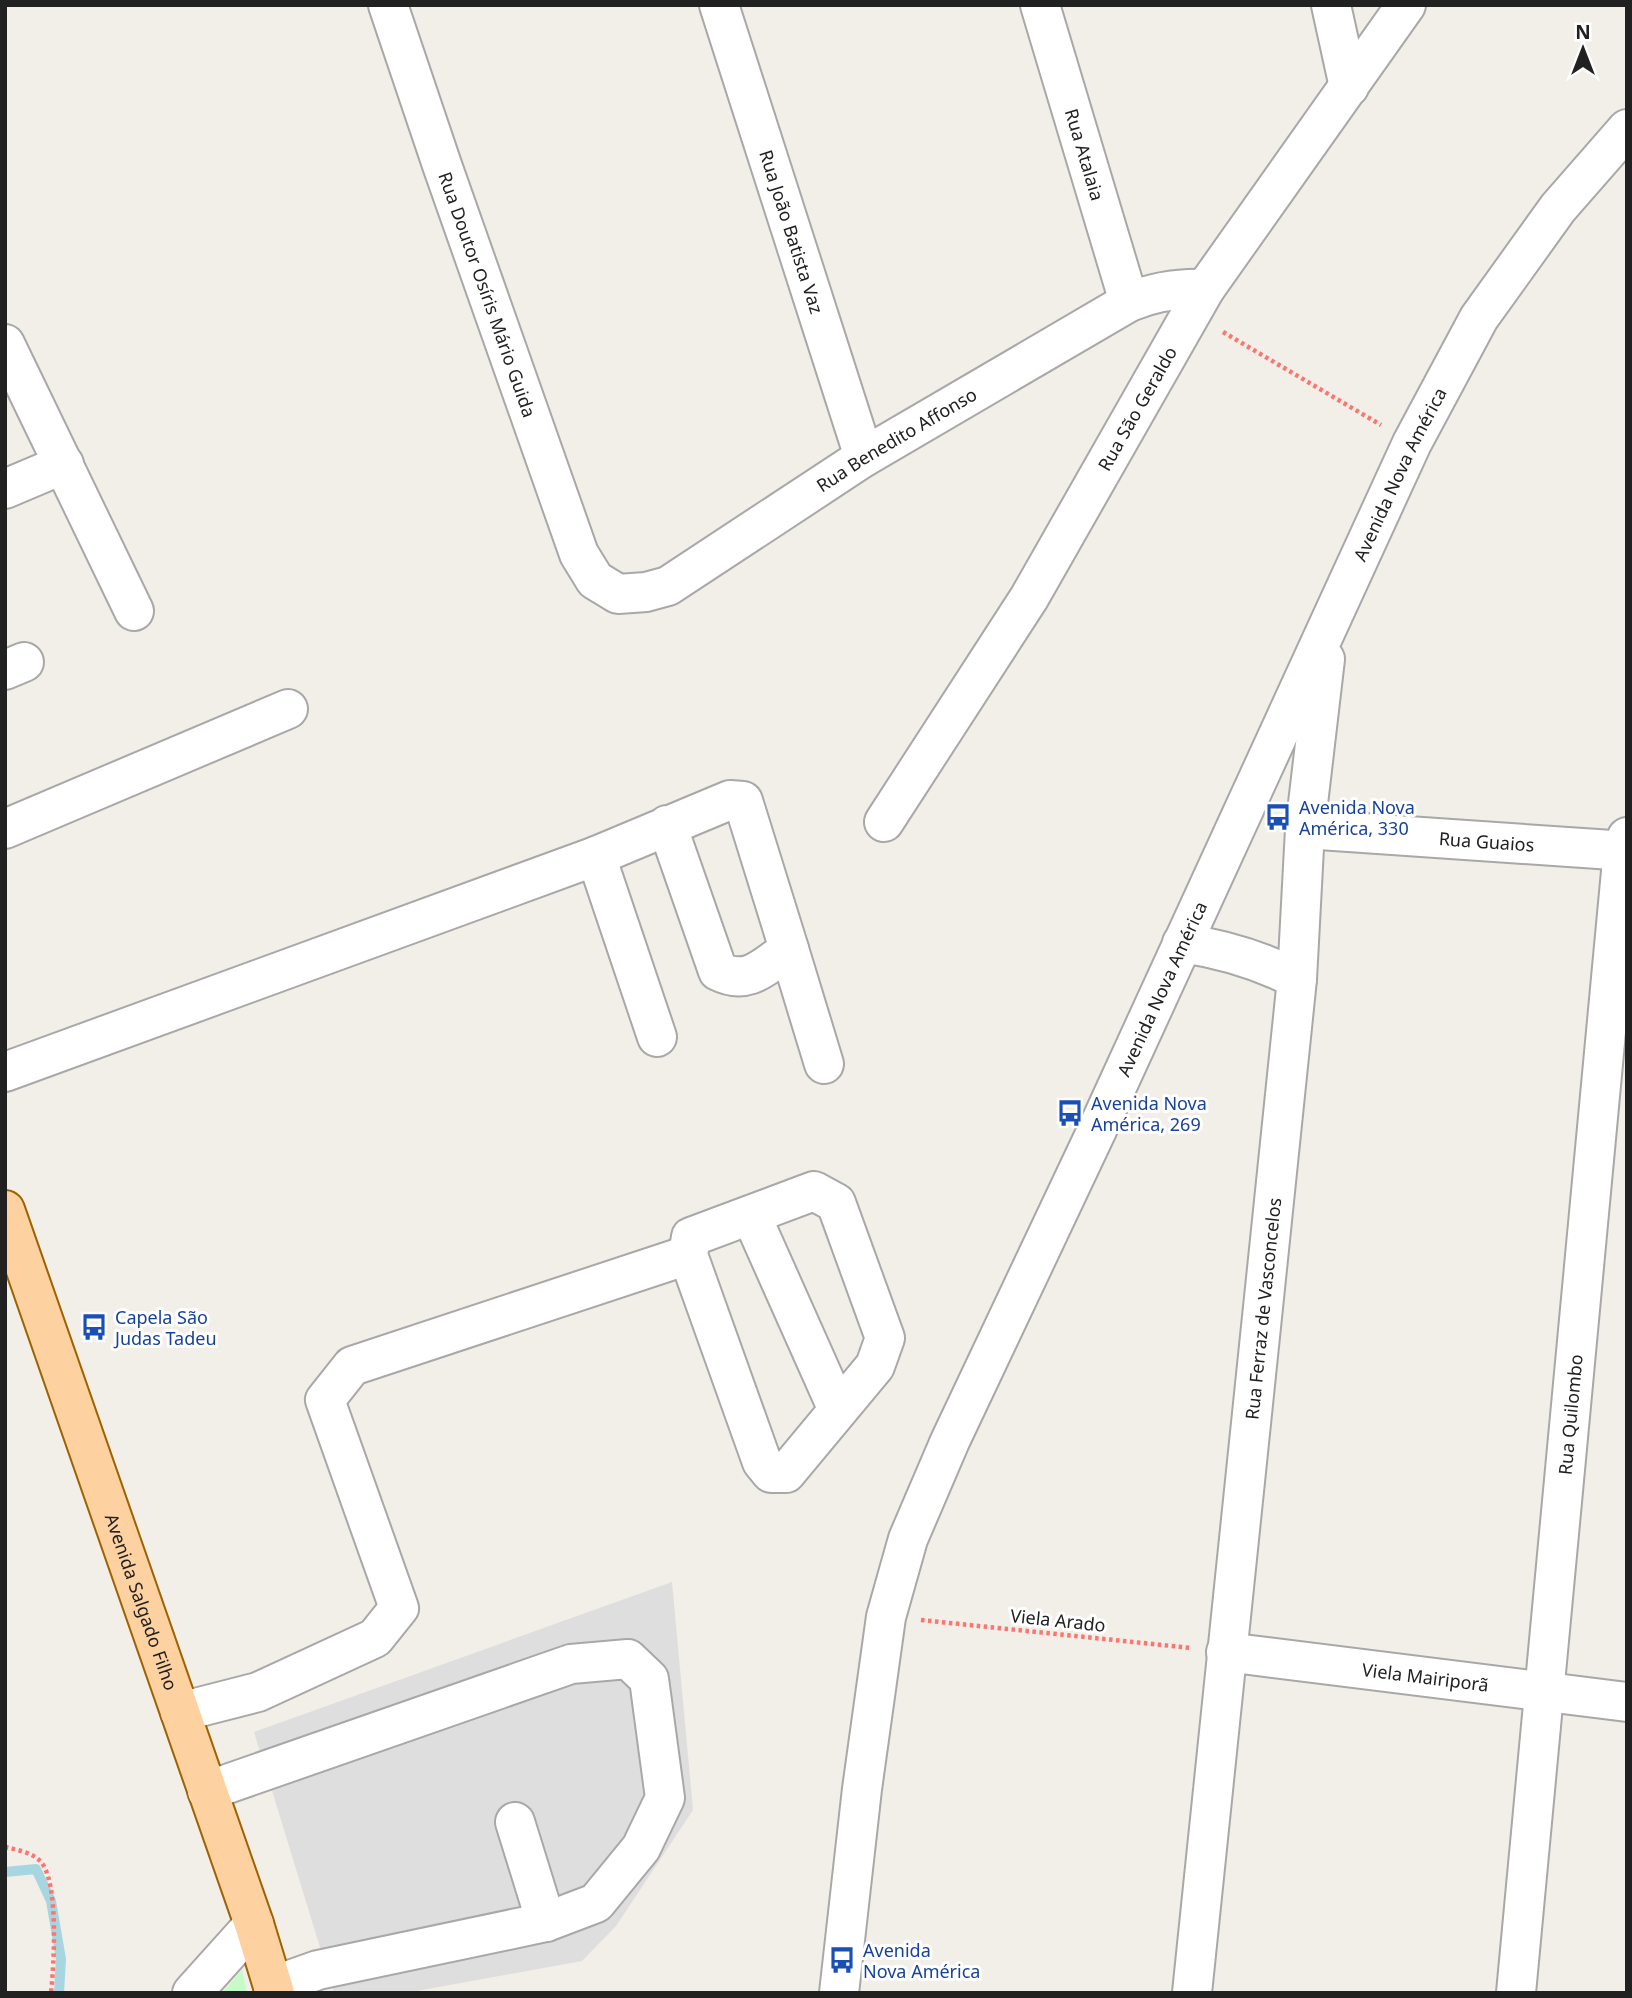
<svg xmlns="http://www.w3.org/2000/svg" width="1632" height="1998" font-family="'Noto Sans',sans-serif">
	<rect width="100%" height="100%" fill="#f2eee8"/>
	<polygon fill="#dfdede" points="672,1582 693,1810 616,1926 582,1961 406,1993 334,1993 254,1732"/>
	<polygon fill="#c5fbc7" points="242,1970 247,1993 222,1993"/>
	<g fill="none" stroke-linecap="round" stroke-linejoin="round">
		<polyline stroke="#a7d6e0" stroke-width="10" points="5,1872 36,1869 51,1901 61,1959 59,1993"/>
		<defs>
			<g id="minor">
				<path id="s1" d="M388 5 442 165 579 554 595 580 618 594 646 592 668 586 864 457 1129 302C1154 292 1178 288 1205 289"/>
				<path id="s2" d="M719 5 864 457"/>
				<path id="s3" d="M1040 5 1129 302"/>
				<polyline points="1331,5 1349,87"/>
				<polyline points="5,344 134,611"/>
				<polyline points="5,489 64,464"/>
				<polyline points="5,670 24,662"/>
				<path id="s4" d="M884 822 1029 598 1205 289 1406 5"/>
				<polyline points="5,829 288,709"/>
				<path id="s5" d="M1305 829 1627 851"/>
				<polyline points="596,856 657,1037"/>
				<path d="M1182 943C1223 949 1260 960 1297 979"/>
				<polyline points="789,949 824,1064"/>
				<path d="M5 1072 596 856 730 800 743 801 789 949C764 967 748 986 718 971L667 825"/>
				<polygon points="814,1191 836,1203 885,1338 875,1366 786,1473 771,1473 762,1462 688,1255 691,1237"/>
				<polyline points="751,1215 838,1410"/>
				<path id="s6" d="M1226 1652 1627 1702"/>
				<polyline points="180,1712 258,1692 375,1638 399,1608 325,1400 352,1366 688,1255"/>
				<polyline points="207,1791 571,1664 628,1659 649,1679 665,1798 641,1848 596,1903 546,1922 318,1970 273,1986"/>
				<polyline points="515,1822 546,1922"/>
				<polyline points="192,1993 254,1924"/>
				<path id="s7" d="M839 1993 862 1789 886 1617 908 1539 950 1441 1097 1130 1412 443 1479 318 1558 208 1627 129"/>
				<path id="s8" d="M1192 1993 1297 979 1305 829 1325 659"/>
				<path id="s9" d="M1516 1993 1623 850 1627 837"/>
			</g>
			<g id="major">
				<path id="s10" d="M5 1210 254 1924 275 1993"/>
			</g>
		</defs>
		<use href="#minor" stroke="#a8a8a8" stroke-width="42"/>
		<use href="#major" stroke="#9e6200" stroke-width="42"/>
		<g stroke="#fe756d" stroke-width="4.5" stroke-dasharray="3.5 3.5" stroke-linecap="butt">
			<polyline points="1223,332 1381,425"/>
			<polyline points="921,1620 1191,1648"/>
			<path d="M5 1847C17 1850 32 1852 41 1862 59 1883 54 1965 51 1993"/>
		</g>
		<use href="#minor" stroke="#fff" stroke-width="38"/>
		<use href="#major" stroke="#fed1a0" stroke-width="38"/>
	</g>
	<defs>
		<symbol id="bus-bare" viewBox="-9 -9 18 18"><path d="M-5-6H5V4H4V6H2V4H-2V6H-4V4H-5ZM-3.5-4V0h7V-4ZM-3.5 1.2v1.5H-2V1.2ZM2 1.2v1.5H3.5V1.2Z" fill="#1a4fb4" stroke="#fff" stroke-width="2.5" paint-order="stroke"/></symbol>
	</defs>
	<g fill-rule="evenodd">
		<use href="#bus-bare" x="1259" y="798" width="38" height="38"/>
		<use href="#bus-bare" x="1051" y="1094" width="38" height="38"/>
		<use href="#bus-bare" x="75" y="1308" width="38" height="38"/>
		<use href="#bus-bare" x="823" y="1941" width="38" height="38"/>
	</g>
	<g text-anchor="middle" dominant-baseline="central" stroke-width="6" stroke-linejoin="round" paint-order="stroke">
		<g font-size="18" fill="#212121" stroke="#fff">
			<text stroke="none"><textPath href="#s3" startOffset="156">Rua Atalaia</textPath></text>
			<text stroke="none"><textPath href="#s2" startOffset="238">Rua João Batista Vaz</textPath></text>
			<text stroke="none"><textPath href="#s1" startOffset="306">Rua Doutor Osíris Mário Guida</textPath></text>
			<text stroke="none"><textPath href="#s4" startOffset="485">Rua São Geraldo</textPath></text>
			<text stroke="none"><textPath href="#s1" startOffset="961">Rua Benedito Affonso</textPath></text>
			<text stroke="none"><textPath href="#s7" startOffset="1633">Avenida Nova América</textPath></text>
			<text stroke="none"><textPath href="#s5" startOffset="182">Rua Guaios</textPath></text>
			<text stroke="none"><textPath href="#s7" startOffset="1066">Avenida Nova América</textPath></text>
			<text stroke="none"><textPath href="#s8" startOffset="688">Rua Ferraz de Vasconcelos</textPath></text>
			<text stroke="none"><textPath href="#s9" startOffset="581">Rua Quilombo</textPath></text>
			<text stroke="none"><textPath href="#s10" startOffset="415">Avenida Salgado Filho</textPath></text>
			<text transform="translate(1058 1620) rotate(6)">Viela Arado</text>
			<text stroke="none"><textPath href="#s6" startOffset="201">Viela Mairiporã</textPath></text>
		</g>
		<g font-size="18" fill="#164399" stroke="#fff" text-anchor="start">
			<text x="1299" y="807">Avenida Nova<tspan x="1299" dy="21">América, 330</tspan></text>
			<text x="1091" y="1103">Avenida Nova<tspan x="1091" dy="21">América, 269</tspan></text>
			<text x="115" y="1317">Capela São<tspan x="115" dy="21">Judas Tadeu</tspan></text>
			<text x="863" y="1950">Avenida<tspan x="863" dy="21">Nova América</tspan></text>
		</g>
	</g>
	<rect width="1632" height="1998" fill="none" stroke="#212121" stroke-width="14"/>
	<g transform="translate(1583 49)" stroke="#ffffff" stroke-width="5" paint-order="stroke">
	<path d="M0-5L12 26L0 18L-12 26Z" fill="#212121"/>
	<text y="-10" font-size="19" font-weight="bold" text-anchor="middle" fill="#212121">N</text>
	</g>
</svg>
